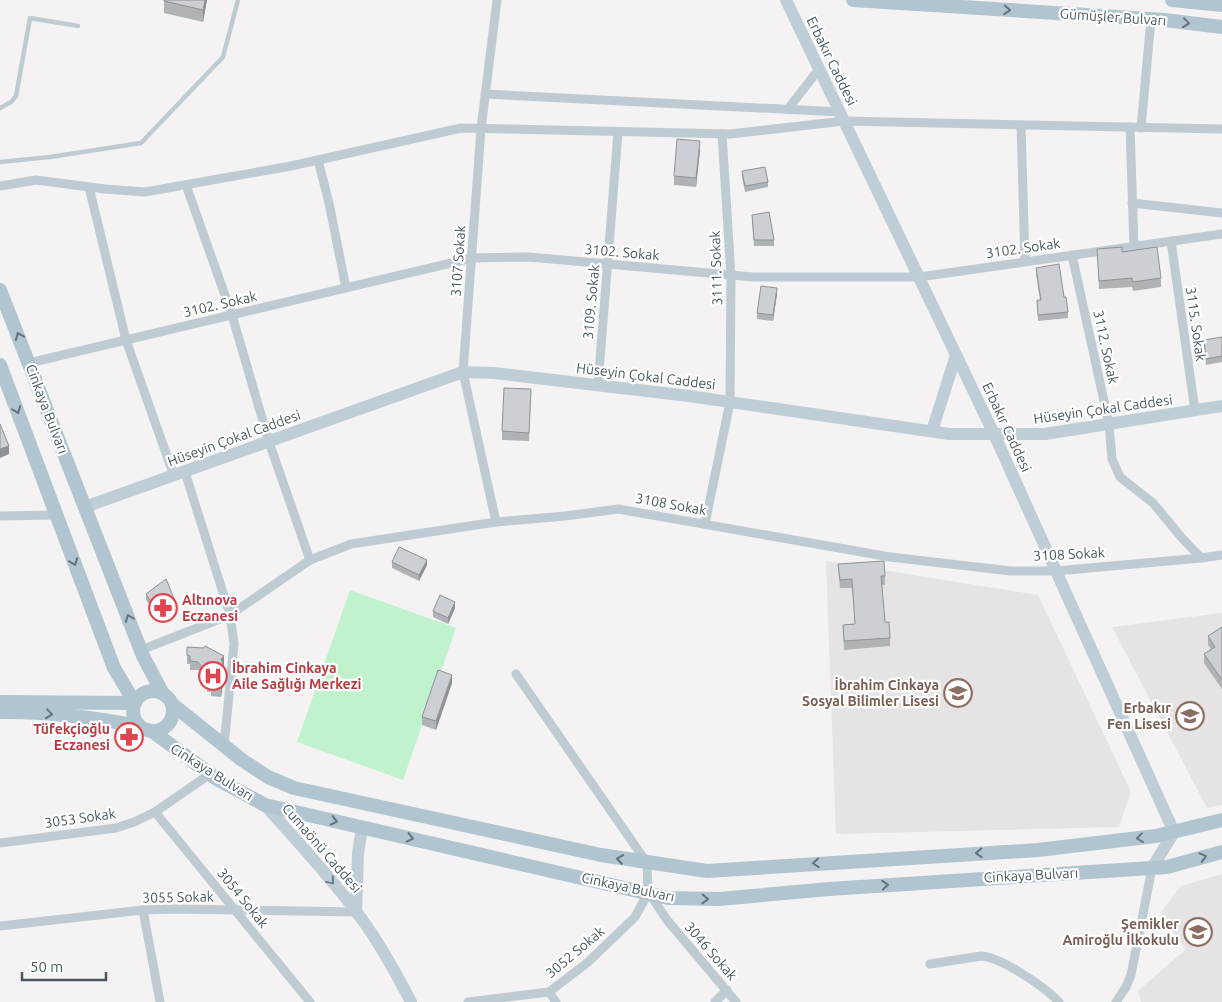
<svg xmlns="http://www.w3.org/2000/svg" width="1222" height="1002" font-family="Ubuntu,sans-serif">
	<rect width="100%" height="100%" fill="#f4f2f2"/>
	<g fill="#e5e3e4">
		<polygon points="826,561 1038,595 1131,792 1119,827 836,834"/>
		<polygon points="1222,613 1222,805 1207,808 1112,627"/>
		<polygon points="1222,874 1222,1002 1141,1002 1138,991 1186,949 1160,916 1164,908 1181,886"/>
	</g>
	<polygon fill="#c0f2cd" points="350,590 456,628 403,780 297,742"/>
	<g fill="none" stroke-linecap="round" stroke-linejoin="round">
		<g stroke="#bfcbd2" stroke-width="4.5">
			<polyline points="0,108 11,102 16,96 30,18 78,26"/>
			<polyline points="0,162 50,157 141,143 223,57 238,0"/>
		</g>
		<g stroke="#bfcbd2" stroke-width="9">
			<polyline points="485,94 840,112"/>
			<polyline points="788,109 819,69"/>
			<polyline points="1021,125 1025,262"/>
			<polyline points="1130,127 1134,247"/>
			<polyline points="1141,128 1151,19"/>
			<polyline points="318,160 329,203 346,288"/>
			<polyline points="186,185 232,315 269,442 310,560"/>
			<polyline points="0,186 36,180 105,189 145,192 291,166 461,128 730,134 844,121 1222,129"/>
			<polyline points="89,187 126,340 174,476"/>
			<polyline points="1132,203 1222,213"/>
			<polyline points="1171,241 1195,411"/>
			<polyline points="1072,255 1109,424 1112,459 1120,477 1153,503 1182,538 1201,558"/>
			<polyline points="29,363 472,258 529,257 753,277 919,277 1222,234"/>
			<polyline points="598,385 618,132"/>
			<polyline points="185,472 230,615 234,644 224,746"/>
			<polyline points="0,516 56,515"/>
			<polyline points="496,522 463,372 481,129 497,0"/>
			<polyline points="705,524 730,402 731,276 722,134"/>
			<polyline points="141,650 230,615 310,560 351,544 496,522 565,516 618,509 890,557 1011,571 1056,571 1201,558 1222,555"/>
			<polyline points="516,674 647,863 648,893"/>
			<polyline points="155,812 310,1002"/>
			<polyline points="0,843 116,828 134,822 155,812 210,774"/>
			<polyline points="649,893 667,920 736,1002"/>
			<polyline points="143,910 160,1002"/>
			<polyline points="0,926 143,910 173,909 356,912"/>
			<path d="M930 964 981 956C1001 957 1045 987 1059 1002"/>
			<polyline points="549,992 556,1002"/>
			<polyline points="468,1002 549,992 587,963 635,917 648,893"/>
			<polyline points="715,1002 727,990"/>
			<polyline points="1116,1002 1126,987 1131,975 1152,868"/>
		</g>
		<g stroke="#bfcdd6" stroke-width="12">
			<polyline points="786,0 994,434 1174,832 1152,868"/>
			<polyline points="932,431 956,355"/>
			<polyline points="85,507 463,372 494,373 689,396 949,434 1045,434 1222,406"/>
			<path d="M265 805C295 839 327 873 355 910 377 938 395 971 411 1002"/>
			<polyline points="356,912 358,853 362,828"/>
		</g>
		<g stroke="#b1c5d1" stroke-width="14">
			<polyline points="853,0 1165,20 1222,27"/>
			<polyline points="1172,0 1222,5"/>
			<polyline points="0,290 143,656 163,694"/>
			<polyline points="0,365 114,668 135,703"/>
			<circle cx="153" cy="711" r="20"/>
			<polyline points="0,702 135,703"/>
			<polyline points="172,704 242,760 268,777 294,788 601,855 707,871 1038,850 1156,836 1222,820"/>
			<path d="M0 712C44 711 96 718 139 726"/>
			<polyline points="152,731 217,779 265,805 668,898 719,899 829,889 1167,867 1222,852"/>
		</g>
	</g>
	<g fill="#afb3b6">
		<polygon points="164,0 207,0 203,22 164,13"/>
		<polygon points="700,150 696,187 674,185 674,176"/>
		<polygon points="742,171 768,182 768,187 745,192 742,177"/>
		<polygon points="752,215 774,240 774,246 754,246"/>
		<polygon points="1097,249 1122,252 1161,278 1161,287 1133,291 1132,287 1099,289"/>
		<polygon points="1036,268 1064,297 1068,312 1068,318 1038,321 1037,300 1040,300 1036,274"/>
		<polygon points="777,294 773,321 757,319 757,313"/>
		<polygon points="1222,337 1222,362 1206,365 1204,340"/>
		<polygon points="531,389 529,441 502,440 502,431"/>
		<polygon points="392,562 427,565 419,581 392,568"/>
		<polygon points="838,564 885,576 885,585 882,585 885,622 890,638 890,646 844,650 843,625 855,624 852,588 840,588"/>
		<polygon points="146,594 175,607 167,611 158,611 152,608 146,600"/>
		<polygon points="455,608 448,624 433,617 433,611"/>
		<polygon points="1222,627 1222,689 1204,663 1204,654 1211,649 1208,645 1208,636"/>
		<polygon points="187,655 224,665 223,666 224,675 221,697 211,696 211,692 207,692 208,680 203,677 198,670 190,670 190,664 187,664"/>
		<polygon points="452,683 436,730 422,725 422,717"/>
	</g>
	<g fill="#8f9294">
		<polygon points="205,0 207,0 203,22 203,10"/>
		<polygon points="700,141 700,150 696,187 696,178"/>
		<polygon points="777,288 777,294 773,321 773,315"/>
		<polygon points="9,446 9,454 0,458 0,449"/>
		<polygon points="427,560 427,565 419,581 419,575"/>
		<polygon points="175,601 175,607 167,611 167,605"/>
		<polygon points="455,602 455,608 448,624 448,618"/>
		<polygon points="224,656 224,665 221,668 221,659"/>
		<polygon points="224,667 224,675 221,697 221,688"/>
		<polygon points="452,675 452,683 436,730 436,721"/>
	</g>
	<g fill="#ccd0d4" stroke="#8f9294">
		<polygon points="164,0 205,0 203,10 164,1"/>
		<polygon points="677,139 700,141 696,178 674,176"/>
		<polygon points="765,167 768,182 745,186 742,171"/>
		<polygon points="769,212 774,240 754,240 752,215"/>
		<polygon points="1122,247 1122,252 1157,247 1161,278 1133,282 1132,278 1099,281 1097,249"/>
		<polygon points="1059,264 1064,297 1066,297 1068,312 1038,315 1037,300 1041,300 1036,268"/>
		<polygon points="761,286 777,288 773,315 757,313"/>
		<polygon points="1222,337 1222,356 1206,359 1204,340"/>
		<polygon points="504,388 531,389 529,433 502,431"/>
		<polygon points="0,424 9,446 0,449"/>
		<polygon points="399,547 427,560 419,575 392,562"/>
		<polygon points="884,561 885,576 881,576 885,622 889,622 890,638 844,641 843,625 855,624 852,579 840,580 838,564"/>
		<polygon points="166,579 175,601 167,605 158,605 152,603 146,594"/>
		<polygon points="440,595 455,602 448,618 433,611"/>
		<polygon points="1222,627 1222,680 1204,654 1215,647 1208,636"/>
		<polygon points="205,646 224,656 221,659 224,667 221,688 211,687 211,684 207,683 209,672 203,668 198,662 190,661 190,656 187,655 187,647 204,648"/>
		<polygon points="438,670 452,675 436,721 422,717"/>
	</g>
	<defs><path id="oneway-chevron" d="M-2-3.5L2.5 0L-2 3.5" fill="none" stroke-width="1.6" stroke-linecap="round" stroke-linejoin="round" transform="scale(1.25)"/></defs>
	<g stroke="#62737d">
		<use href="#oneway-chevron" transform="translate(1007 10) rotate(4)"/>
		<use href="#oneway-chevron" transform="translate(1186 23) rotate(7)"/>
		<use href="#oneway-chevron" transform="translate(19 336) rotate(-112)"/>
		<use href="#oneway-chevron" transform="translate(17 410) rotate(69)"/>
		<use href="#oneway-chevron" transform="translate(74 562) rotate(69)"/>
		<use href="#oneway-chevron" transform="translate(129 618) rotate(-111)"/>
		<use href="#oneway-chevron" transform="translate(49 714) rotate(6)"/>
		<use href="#oneway-chevron" transform="translate(334 821) rotate(13)"/>
		<use href="#oneway-chevron" transform="translate(410 838) rotate(13)"/>
		<use href="#oneway-chevron" transform="translate(1140 838) rotate(173)"/>
		<use href="#oneway-chevron" transform="translate(979 853) rotate(177)"/>
		<use href="#oneway-chevron" transform="translate(1203 857) rotate(-15)"/>
		<use href="#oneway-chevron" transform="translate(620 859) rotate(-171)"/>
		<use href="#oneway-chevron" transform="translate(816 863) rotate(176)"/>
		<use href="#oneway-chevron" transform="translate(885 885) rotate(-4)"/>
		<use href="#oneway-chevron" transform="translate(705 899) rotate(1)"/>
	</g>
	<use stroke="#6c7b84" href="#oneway-chevron" transform="translate(331 881) rotate(50)"/>
	<defs>
		<symbol id="pharmacy-ring" viewBox="-11 -11 22 22"><circle r="9.5" fill="#fff" stroke="#e0444e" stroke-width="1.5"/><path d="M-2-6h4v4h4v4h-4v4h-4v-4h-4v-4h4Z" fill="#e0444e"/></symbol>
		<symbol id="hospital-ring" viewBox="-11 -11 22 22"><circle r="9.5" fill="#fff" stroke="#e0444e" stroke-width="1.5"/><path d="M-5-5h3v3.5h4V-5h3V5h-3V1.5h-4V5h-3Z" fill="#e0444e"/></symbol>
		<symbol id="school-ring" viewBox="-11 -11 22 22"><circle r="9.5" fill="#fff" stroke="#8d6e63" stroke-width="1.5"/><path d="M0-5L7-2L0 1L-7-2ZM-4 1L0 2.5L4 1V4Q0 6-4 4Z" fill="#8d6e63"/></symbol>
	</defs>
	<g fill-rule="evenodd">
		<use href="#pharmacy-ring" x="147" y="592" width="32" height="32"/>
		<use href="#hospital-ring" x="197" y="660" width="32" height="32"/>
		<use href="#school-ring" x="942" y="677" width="32" height="32"/>
		<use href="#school-ring" x="1174" y="700" width="32" height="32"/>
		<use href="#pharmacy-ring" x="113" y="721" width="32" height="32"/>
		<use href="#school-ring" x="1182" y="916" width="32" height="32"/>
	</g>
	<g text-anchor="middle" dominant-baseline="central" stroke-width="4.5" stroke-linejoin="round" paint-order="stroke">
		<g font-size="14" fill="#485861" stroke="#fff">
			<text transform="translate(1113 17) rotate(4)">Gümüşler Bulvarı</text>
			<text transform="translate(832 61) rotate(64)">Erbakır Caddesi</text>
			<text transform="translate(1023 248) rotate(-8)">3102. Sokak</text>
			<text transform="translate(622 252) rotate(5)">3102. Sokak</text>
			<text transform="translate(458 261) rotate(-86)">3107 Sokak</text>
			<text transform="translate(716 268) rotate(-92)">3111. Sokak</text>
			<text transform="translate(591 302) rotate(-85)">3109. Sokak</text>
			<text transform="translate(220 304) rotate(-13)">3102. Sokak</text>
			<text transform="translate(1196 324) rotate(82)">3115. Sokak</text>
			<text transform="translate(1106 347) rotate(78)">3112. Sokak</text>
			<text transform="translate(646 376) rotate(7)">Hüseyin Çokal Caddesi</text>
			<text transform="translate(47 409) rotate(69)">Cinkaya Bulvarı</text>
			<text transform="translate(1103 409) rotate(-8)">Hüseyin Çokal Caddesi</text>
			<text transform="translate(1007 427) rotate(65)">Erbakır Caddesi</text>
			<text transform="translate(234 438) rotate(-20)">Hüseyin Çokal Caddesi</text>
			<text transform="translate(671 504) rotate(10)">3108 Sokak</text>
			<text transform="translate(1069 554) rotate(-3)">3108 Sokak</text>
			<text transform="translate(212 772) rotate(32)">Cinkaya Bulvarı</text>
			<text transform="translate(80 818) rotate(-8)">3053 Sokak</text>
			<text transform="translate(322 848) rotate(49)">Cumaönü Caddesi</text>
			<text transform="translate(1031 875) rotate(-3)">Cinkaya Bulvarı</text>
			<text transform="translate(628 887) rotate(12)">Cinkaya Bulvarı</text>
			<text transform="translate(178 897) rotate(-1)">3055 Sokak</text>
			<text transform="translate(243 898) rotate(51)">3054 Sokak</text>
			<text transform="translate(711 951) rotate(49)">3046 Sokak</text>
			<text transform="translate(575 952) rotate(-40)">3052 Sokak</text>
		</g>
		<g font-size="14" font-weight="bold" fill="#be3a42" stroke="#fff" text-anchor="start">
			<text x="182" y="600">Altınova<tspan x="182" dy="16">Eczanesi</tspan></text>
			<text x="232" y="668">İbrahim Cinkaya<tspan x="232" dy="16">Aile Sağlığı Merkezi</tspan></text>
			<text x="110" y="729" text-anchor="end">Tüfekçioğlu<tspan x="110" dy="16">Eczanesi</tspan></text>
		</g>
		<g font-size="14" font-weight="bold" fill="#785e54" stroke="#fff" text-anchor="end">
			<text x="939" y="685">İbrahim Cinkaya<tspan x="939" dy="16">Sosyal Bilimler Lisesi</tspan></text>
			<text x="1171" y="708">Erbakır<tspan x="1171" dy="16">Fen Lisesi</tspan></text>
			<text x="1179" y="924">Şemikler<tspan x="1179" dy="16">Amiroğlu İlkokulu</tspan></text>
		</g>
	</g>
	<path d="M22 972v8h84v-8" fill="none" stroke="#485861" stroke-width="2.5"/>
	<text x="30" y="972" font-size="15" fill="#485861" stroke="#ffffff" stroke-width="4" paint-order="stroke">50 m</text>
</svg>
